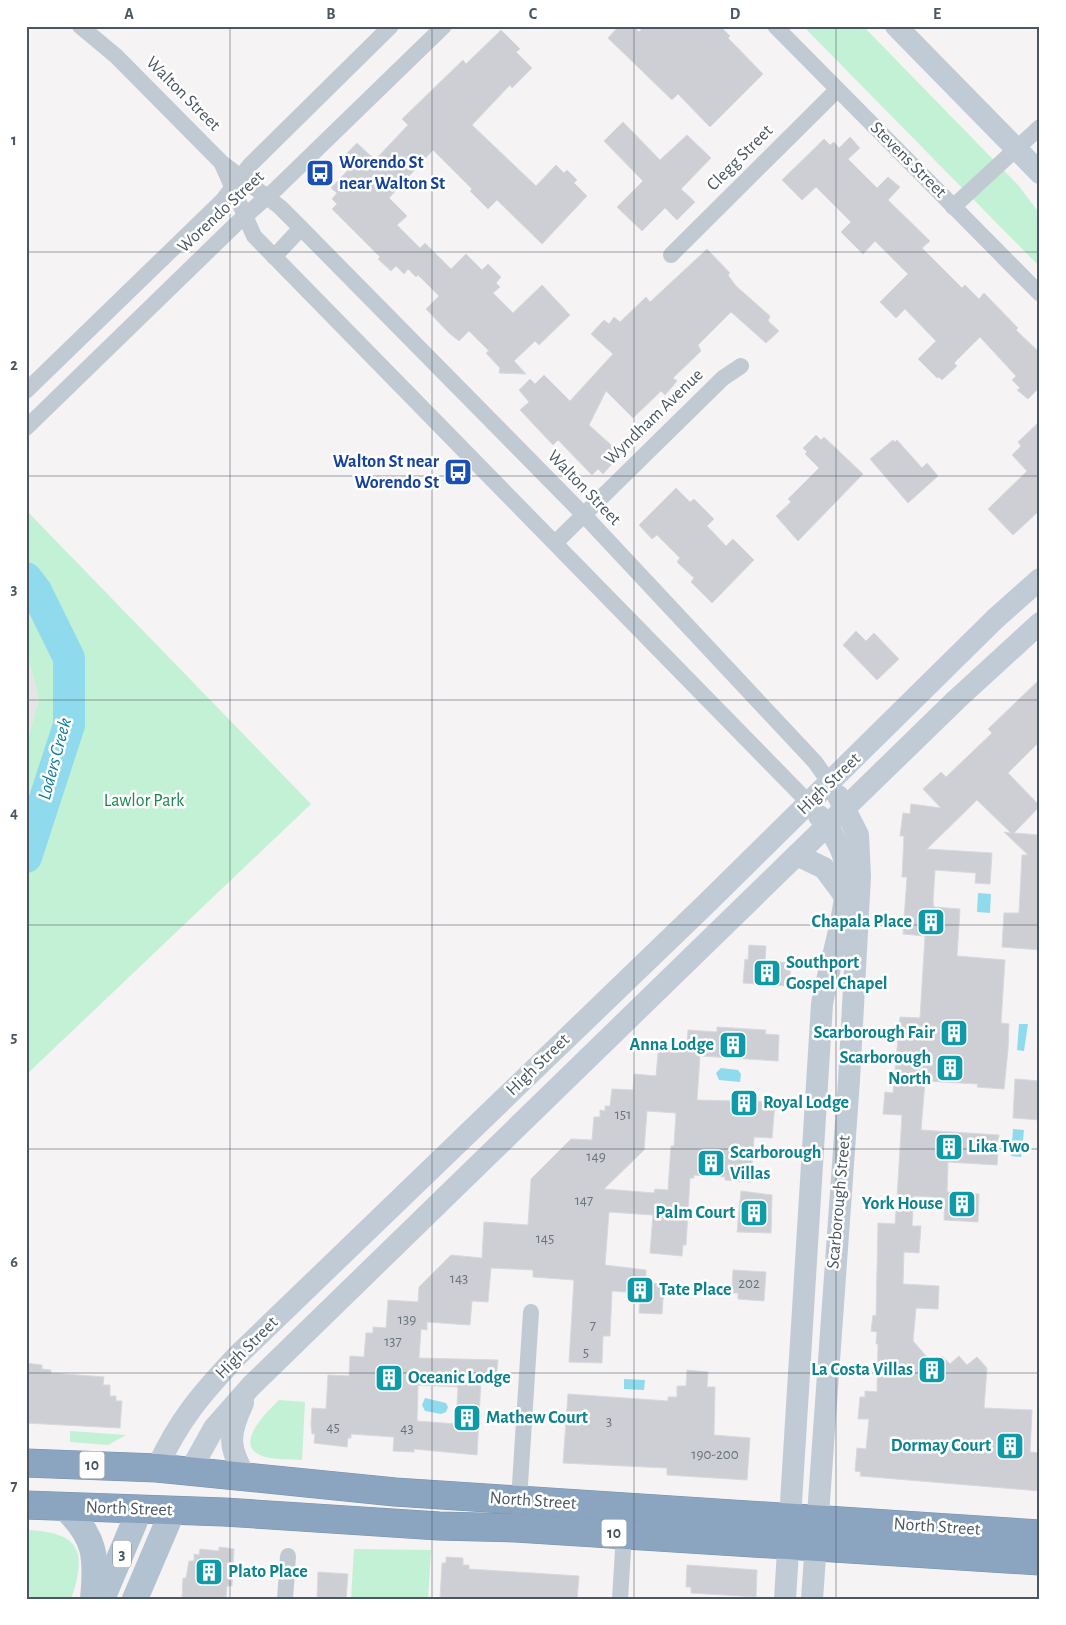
<svg xmlns="http://www.w3.org/2000/svg" width="1066" height="1625" font-family="'Alegreya Sans',sans-serif">
	<rect width="100%" height="100%" fill="#f5f3f3"/>
	<polygon fill="#e6e4e5" points="26,649 39,700 26,744"/>
	<g fill="#c3f1d5">
		<polygon points="803,26 863,26 1018,185 1040,214 1040,267"/>
		<polygon points="26,510 311,804 26,1075 26,744 39,700 26,649"/>
		<path d="M279 1400 305 1402 302 1460C291 1459 277 1460 266 1457 229 1448 267 1412 279 1400Z"/>
		<polygon points="70,1431 126,1435 108,1445 70,1442"/>
		<path d="M26 1530C79 1532 88 1550 71 1599H26Z"/>
		<polygon points="354,1549 431,1550 428,1599 351,1599"/>
	</g>
	<g fill="#90daee">
		<polygon points="978,893 991,894 990,913 977,912"/>
		<polygon points="1019,1024 1028,1024 1024,1051 1017,1050"/>
		<polygon points="721,1068 738,1070 741,1074 740,1082 719,1080 716,1073"/>
		<polygon points="1013,1129 1024,1130 1021,1157 1011,1156"/>
		<polygon points="624,1379 645,1380 644,1390 624,1389"/>
		<polygon points="425,1398 446,1403 448,1407 446,1412 441,1414 425,1411 422,1405"/>
	</g>
	<g fill="none" stroke-linecap="round" stroke-linejoin="round">
		<polyline stroke="#90daee" stroke-width="32" points="26,578 36,591 69,658 69,725 26,857"/>
	</g>
	<g fill="#cdcfd5" stroke="#d7d9de" fill-rule="evenodd">
		<polygon points="619,26 633,26 639,32 644,26 720,26 730,36 728,38 763,74 710,127 678,94 672,100 608,38"/>
		<polygon points="501,30 520,49 516,52 532,68 512,88 510,85 472,125 536,186 556,165 564,173 567,170 577,180 574,183 587,196 542,244 497,200 488,209 470,191 472,189 433,150 389,198 407,216 397,225 420,248 425,243 451,269 466,254 482,270 488,264 501,277 496,283 500,287 493,293 513,313 542,285 570,315 539,345 535,341 514,361 526,374 499,373 500,368 486,353 489,351 469,331 459,341 449,333 426,309 439,296 418,275 416,277 408,269 404,274 396,266 391,271 378,259 380,257 332,209 337,204 332,199 337,193 331,188 348,170 339,161 357,143 375,160 408,125 402,119 463,60 466,64"/>
		<polygon points="623,122 660,160 687,135 711,158 681,189 695,202 677,220 665,208 642,231 617,207 643,181 604,141"/>
		<polygon points="850,137 860,148 848,159 877,188 888,177 900,187 888,200 930,241 922,248 962,288 965,285 979,299 984,293 1018,328 1016,330 1040,353 1040,387 1028,399 1017,390 1020,388 1012,380 1016,376 980,337 954,363 957,366 942,380 939,377 937,378 918,359 936,341 905,309 896,318 880,302 908,274 875,241 863,254 841,232 851,222 816,187 802,200 782,180 824,139 830,145 834,142 839,148"/>
		<polygon points="707,249 730,273 728,275 736,286 770,316 768,321 779,331 766,343 731,312 698,345 701,351 673,378 677,381 665,395 661,391 633,418 606,391 589,425 621,454 603,474 598,469 592,475 558,440 553,445 520,410 529,402 519,390 530,379 535,384 544,375 570,401 613,354 591,334 604,320 609,324 614,317 620,322 646,297 650,302"/>
		<polygon points="1040,421 1040,510 1013,535 988,509 1027,471 1012,455 1021,446 1018,442"/>
		<polygon points="816,435 821,440 824,437 863,474 798,541 776,516 791,502 788,499 819,468 805,454 807,452 803,448"/>
		<polygon points="893,440 895,442 897,440 922,468 927,463 938,476 908,503 870,459"/>
		<polygon points="676,488 690,502 694,499 714,519 707,526 726,546 733,539 754,560 712,603 691,582 694,578 677,562 680,558 657,535 652,539 639,525"/>
		<polygon points="856,631 866,641 874,633 899,659 877,680 843,645"/>
		<polygon points="1040,679 1040,741 1008,773 1040,806 1014,833 1040,835 1040,950 1002,947 1004,913 1019,913 1022,855 1028,855 1004,832 1011,833 977,800 927,849 992,853 990,884 975,883 976,873 935,870 933,902 934,907 960,909 957,956 1005,960 1001,1023 1009,1024 1008,1049 1004,1089 977,1087 978,1084 925,1081 921,1130 999,1135 997,1165 948,1162 947,1192 979,1194 978,1222 944,1220 945,1198 914,1196 912,1226 921,1226 919,1253 904,1252 903,1284 939,1286 938,1309 916,1308 913,1341 933,1364 942,1356 950,1364 959,1356 967,1365 977,1357 987,1368 984,1408 1032,1410 1030,1452 1040,1453 1040,1491 860,1476 861,1472 855,1471 857,1448 866,1449 869,1419 858,1419 860,1397 865,1397 865,1391 877,1392 878,1344 876,1344 877,1332 871,1331 873,1315 876,1316 878,1223 895,1224 898,1182 902,1115 883,1114 885,1092 893,1093 900,1017 920,1018 925,936 903,934 907,877 902,877 904,836 900,836 903,813 910,814 911,804 941,808 923,789 941,772 946,777 992,733 988,729"/>
		<polygon points="749,945 766,946 765,961 791,963 789,986 743,983 745,959 748,960"/>
		<path d="M717 1027 766 1030 765 1034 779 1035 778 1061 700 1056 697 1100 775 1102 772 1138 754 1137 751 1182 725 1180V1177L694 1175V1178H690L686 1245H683L682 1256 650 1253 653 1215 609 1212 605 1265 646 1270V1283L664 1284 662 1314 639 1313 640 1293 612 1291 610 1336H603L602 1363 569 1362 574 1280 533 1277V1270L491 1268 488 1302 472 1301 470 1325 427 1322V1330L421 1329 419 1358 498 1360 496 1381 481 1380 477 1455 414 1449V1452L393 1451 394 1437 351 1434V1438H348L347 1447 314 1443 315 1434H312L311 1425 312 1408 326 1409 328 1375 349 1376 350 1356 364 1357 366 1333H373V1327L386 1328 388 1300 418 1302 419 1287 451 1255 482 1258 484 1222 528 1225 531 1179 571 1139 592 1140 594 1117H600V1110L605 1111V1106H610L612 1089 633 1090 634 1074 656 1076 659 1042 687 1045 688 1030 717 1032ZM647 1111 676 1113 674 1146H671L668 1190 655 1189 654 1193 604 1189 644 1150ZM418 1385 458 1387 456 1424 417 1421Z"/>
		<polygon points="1015,1079 1040,1081 1040,1120 1013,1118"/>
		<polygon points="741,1191 772,1195 771,1233 737,1232"/>
		<polygon points="733,1270 766,1272 764,1301 738,1299 738,1293 732,1293"/>
		<polygon points="26,1363 42,1365 42,1369 51,1370 51,1373 104,1377 103,1385 110,1385 110,1396 116,1396 116,1401 122,1401 120,1428 26,1423"/>
		<polygon points="687,1370 708,1372 707,1387 715,1387 714,1435 750,1438 747,1480 667,1475 667,1468 563,1463 568,1394 668,1401 668,1397 677,1397 677,1386 686,1386"/>
		<polygon points="219,1547 234,1549 232,1586 227,1586 226,1599 182,1599 183,1578 186,1578 189,1561 194,1561 194,1554 199,1555 200,1549 219,1551"/>
		<polygon points="446,1557 463,1558 463,1565 469,1565 469,1569 579,1576 577,1599 440,1599 442,1563 446,1563"/>
		<polygon points="687,1565 757,1570 756,1597 691,1593 691,1587 686,1587"/>
		<polygon points="318,1572 348,1574 346,1599 317,1599"/>
	</g>
	<g fill="none" stroke-linecap="round" stroke-linejoin="round">
		<defs>
			<g id="highway">
				<polyline points="26,1463 157,1468 395,1492 1040,1534"/>
				<polyline points="26,1505 224,1512 439,1526 516,1528 1040,1561"/>
			</g>
		</defs>
		<use href="#highway" stroke="#7690ad" stroke-width="29"/>
		<g stroke="#c1cad2" stroke-width="16">
			<polyline points="80,26 116,56 221,162 280,207 301,228 583,514 815,762 830,783"/>
			<polyline points="775,26 1040,294"/>
			<polyline points="222,164 254,236 809,803"/>
			<polyline points="953,207 1040,127"/>
			<polyline points="671,255 837,90"/>
			<polyline points="274,257 301,228"/>
			<polyline points="26,391 223,200 250,165 391,26"/>
			<polyline points="26,428 236,224 276,189 444,26"/>
			<polyline points="555,543 723,378 741,366"/>
			<polyline points="519,1500 531,1312"/>
			<polyline points="285,1599 288,1556"/>
			<polyline points="620,1599 624,1534"/>
		</g>
		<g stroke="#c1cbd6" stroke-width="22">
			<polyline points="896,26 1040,173"/>
			<polyline points="797,855 824,868 844,895"/>
			<path d="M243 1403C228 1435 228 1447 246 1478"/>
			<path d="M157 1468C178 1421 202 1393 237 1356L708 902 995 619 1040 579"/>
			<polyline points="190,1471 214,1428 251,1386 956,700 1040,623"/>
			<path d="M785 1599 822 1004C829 963 853 898 844 859 840 843 829 828 819 816"/>
			<polyline points="812,1599 849,1080 860,876 858,835 838,796"/>
		</g>
		<g stroke="#b3c2d1" stroke-width="26">
			<path d="M64 1507C96 1537 97 1557 93 1599"/>
			<polyline points="102,1599 140,1509"/>
			<polyline points="135,1599 173,1510"/>
		</g>
		<use href="#highway" stroke="#8ba5c1" stroke-width="28"/>
	</g>
	<path fill="none" stroke="#4a5661" stroke-width="1" stroke-opacity="0.55" d="M230 26V1599M432 26V1599M634 26V1599M836 26V1599M26 252H1040M26 476H1040M26 700H1040M26 925H1040M26 1149H1040M26 1373H1040"/>
	<defs>
		<symbol id="bus-square" viewBox="-11 -11 22 22"><rect x="-9" y="-9" width="18" height="18" rx="4" fill="#1a4fb4" stroke="#fff"/><path d="M-5-6H5V4H4V6H2V4H-2V6H-4V4H-5ZM-3.5-4V0h7V-4ZM-3.5 1.2v1.5H-2V1.2ZM2 1.2v1.5H3.5V1.2Z" fill="#fff"/></symbol>
		<symbol id="building-square" viewBox="-11 -11 22 22"><rect x="-9" y="-9" width="18" height="18" rx="4" fill="#0f9aa8" stroke="#fff"/><path d="M-4-6H4V6H1V3H-1V6H-4ZM-2.5-4.3h1.7v1.8h-1.7ZM.8-4.3h1.7v1.8H.8ZM-2.5-1h1.7V.8h-1.7ZM.8-1h1.7V.8H.8Z" fill="#fff"/></symbol>
	</defs>
	<g fill-rule="evenodd">
		<use href="#bus-square" x="304" y="157" width="32" height="32"/>
		<use href="#bus-square" x="442" y="456" width="32" height="32"/>
		<use href="#building-square" x="915" y="906" width="32" height="32"/>
		<use href="#building-square" x="751" y="957" width="32" height="32"/>
		<use href="#building-square" x="938" y="1017" width="32" height="32"/>
		<use href="#building-square" x="717" y="1029" width="32" height="32"/>
		<use href="#building-square" x="934" y="1052" width="32" height="32"/>
		<use href="#building-square" x="728" y="1087" width="32" height="32"/>
		<use href="#building-square" x="933" y="1131" width="32" height="32"/>
		<use href="#building-square" x="695" y="1147" width="32" height="32"/>
		<use href="#building-square" x="946" y="1188" width="32" height="32"/>
		<use href="#building-square" x="738" y="1197" width="32" height="32"/>
		<use href="#building-square" x="624" y="1274" width="32" height="32"/>
		<use href="#building-square" x="916" y="1354" width="32" height="32"/>
		<use href="#building-square" x="373" y="1362" width="32" height="32"/>
		<use href="#building-square" x="451" y="1402" width="32" height="32"/>
		<use href="#building-square" x="994" y="1430" width="32" height="32"/>
		<use href="#building-square" x="193" y="1556" width="32" height="32"/>
	</g>
	<g text-anchor="middle" dominant-baseline="central" stroke-width="5" stroke-linejoin="round" paint-order="stroke">
		<g font-size="15" fill="#6b747e">
			<text x="623" y="1114">151</text>
			<text x="596" y="1156">149</text>
			<text x="584" y="1200">147</text>
			<text x="545" y="1238">145</text>
			<text x="459" y="1278">143</text>
			<text x="749" y="1283">202</text>
			<text x="407" y="1319">139</text>
			<text x="593" y="1325">7</text>
			<text x="393" y="1341">137</text>
			<text x="586" y="1352">5</text>
			<text x="609" y="1421">3</text>
			<text x="333" y="1427">45</text>
			<text x="407" y="1428">43</text>
			<text x="715" y="1454">190-200</text>
		</g>
		<g fill="#fff" stroke="#808990" stroke-width="1">
			<rect x="79.5" y="1451.5" width="25" height="27" rx="4"/>
			<rect x="601.5" y="1519.5" width="25" height="27" rx="4"/>
			<rect x="113" y="1540.5" width="18" height="27" rx="4"/>
		</g>
		<g font-size="16" font-weight="bold" fill="#4a5661">
			<text x="92" y="1465">10</text>
			<text x="614" y="1533">10</text>
			<text x="122" y="1554">3</text>
		</g>
		<g font-size="18" fill="#4a5661" stroke="#fff">
			<text transform="translate(183 94) rotate(45)">Walton Street</text>
			<text transform="translate(740 158) rotate(-45)">Clegg Street</text>
			<text transform="translate(908 160) rotate(45)">Stevens Street</text>
			<text transform="translate(221 212) rotate(-43)">Worendo Street</text>
			<text transform="translate(654 417) rotate(-44)">Wyndham Avenue</text>
			<text transform="translate(584 488) rotate(46)">Walton Street</text>
			<text transform="translate(829 784) rotate(-44)">High Street</text>
			<text transform="translate(538 1065) rotate(-44)">High Street</text>
			<text transform="translate(839 1202) rotate(-85)">Scarborough Street</text>
			<text transform="translate(247 1348) rotate(-45)">High Street</text>
			<text transform="translate(533 1501) rotate(4)">North Street</text>
			<text transform="translate(129 1509) rotate(2)">North Street</text>
			<text transform="translate(937 1527) rotate(4)">North Street</text>
		</g>
		<g font-size="18" font-weight="bold" fill="#164399" stroke="#fff" text-anchor="start">
			<text x="339" y="163">Worendo St<tspan x="339" dy="21">near Walton St</tspan></text>
			<text x="439" y="462" text-anchor="end">Walton St near<tspan x="439" dy="21">Worendo St</tspan></text>
		</g>
		<g font-size="18" fill="#17864f" stroke="#fff">
			<text x="144" y="801">Lawlor Park</text>
		</g>
		<g font-size="18" font-weight="bold" fill="#0d838f" stroke="#fff" text-anchor="end">
			<text x="912" y="922">Chapala Place</text>
			<text x="786" y="963" text-anchor="start">Southport<tspan x="786" dy="21">Gospel Chapel</tspan></text>
			<text x="935" y="1033">Scarborough Fair</text>
			<text x="714" y="1045">Anna Lodge</text>
			<text x="931" y="1058">Scarborough<tspan x="931" dy="21">North</tspan></text>
			<text x="763" y="1103" text-anchor="start">Royal Lodge</text>
			<text x="968" y="1147" text-anchor="start">Lika Two</text>
			<text x="730" y="1153" text-anchor="start">Scarborough<tspan x="730" dy="21">Villas</tspan></text>
			<text x="943" y="1204">York House</text>
			<text x="735" y="1213">Palm Court</text>
			<text x="659" y="1290" text-anchor="start">Tate Place</text>
			<text x="913" y="1370">La Costa Villas</text>
			<text x="408" y="1378" text-anchor="start">Oceanic Lodge</text>
			<text x="486" y="1418" text-anchor="start">Mathew Court</text>
			<text x="991" y="1446">Dormay Court</text>
			<text x="228" y="1572" text-anchor="start">Plato Place</text>
		</g>
		<g font-size="19" font-style="italic" fill="#0c7c9b" stroke="#fff">
			<text transform="translate(55 759) rotate(-75)">Loders Creek</text>
		</g>
	</g>
	<rect width="1066" height="1625" fill="none" stroke="#ffffff" stroke-width="55"/>
	<rect x="28" y="28" width="1010" height="1570" fill="none" stroke="#4a5661" stroke-width="2"/>
	<g font-size="16" text-anchor="middle" font-weight="bold" fill="#4a5661">
		<text x="129" y="19">A</text>
		<text x="331" y="19">B</text>
		<text x="533" y="19">C</text>
		<text x="735" y="19">D</text>
		<text x="937" y="19">E</text>
		<text x="14" y="145">1</text>
		<text x="14" y="370">2</text>
		<text x="14" y="594">3</text>
		<text x="14" y="818">4</text>
		<text x="14" y="1042">5</text>
		<text x="14" y="1267">6</text>
		<text x="14" y="1491">7</text>
	</g>
</svg>
